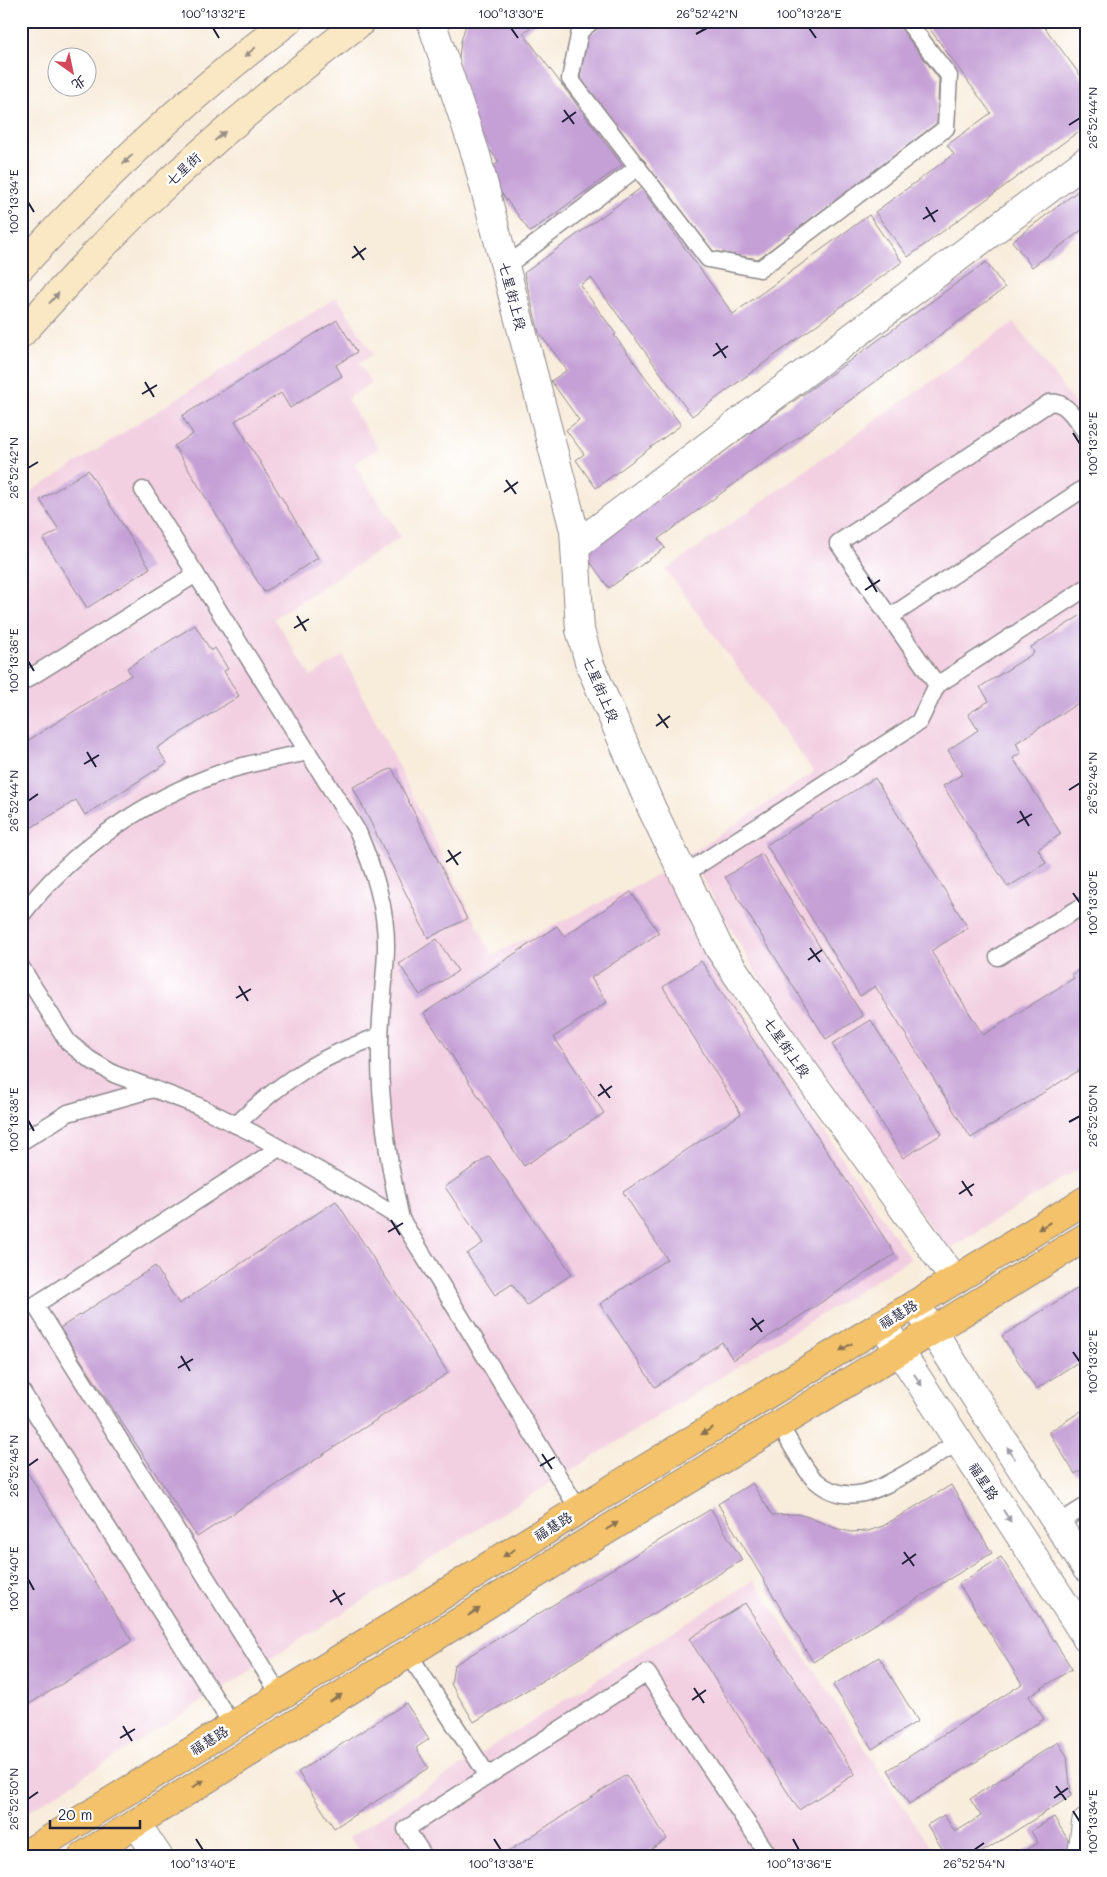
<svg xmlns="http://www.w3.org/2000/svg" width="1107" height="1877" font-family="Mali,'LXGW WenKai TC',sans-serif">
	<rect width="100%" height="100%" fill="#fff"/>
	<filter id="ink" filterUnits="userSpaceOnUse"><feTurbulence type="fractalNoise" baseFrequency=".02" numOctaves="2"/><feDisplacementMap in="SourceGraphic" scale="10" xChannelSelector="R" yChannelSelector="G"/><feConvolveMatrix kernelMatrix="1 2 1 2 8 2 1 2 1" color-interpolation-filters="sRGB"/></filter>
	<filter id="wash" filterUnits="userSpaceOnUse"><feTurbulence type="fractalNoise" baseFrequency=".0096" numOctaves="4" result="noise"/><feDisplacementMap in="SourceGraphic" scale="20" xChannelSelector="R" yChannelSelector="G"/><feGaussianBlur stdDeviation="1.12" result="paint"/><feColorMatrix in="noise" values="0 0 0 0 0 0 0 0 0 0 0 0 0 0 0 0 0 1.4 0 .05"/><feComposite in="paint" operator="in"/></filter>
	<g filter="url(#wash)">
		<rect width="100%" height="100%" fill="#f8ecdb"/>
		<g fill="#f2cfe1">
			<polygon points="337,297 373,354 359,363 371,383 347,399 378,448 354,464 401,537 274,618 311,676 343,656 492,955 668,870 707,956 910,1259 237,1679 21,1816 21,498"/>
			<polygon points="1014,322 1086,419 1086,1164 947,1250 767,992 689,855 814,772 666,570"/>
			<polygon points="754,1580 936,1856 363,1856 349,1837"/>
		</g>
		<g id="blocks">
			<g fill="#c5a0d6">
				<polygon points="467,21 539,21 523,33 622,165 530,232 486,172 499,162 477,133 458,66 461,41"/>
				<polygon points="607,21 895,21 939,79 937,123 758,259 713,251 580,77 588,36"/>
				<polygon points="924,21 1040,21 1086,83 1086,126 908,257 875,212 954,154 947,145 991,113"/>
				<polygon points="1086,185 1086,227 1032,267 1012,241"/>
				<polygon points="641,188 733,314 869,215 902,262 692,416 591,278 580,285 616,334 614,335 681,425 596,488 576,460 584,454 566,430 579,420 551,381 567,370 539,333 524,273"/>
				<polygon points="986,262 1005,288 658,539 665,548 609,588 584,553"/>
				<polygon points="337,320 357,352 336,365 342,376 290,408 281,393 235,421 318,558 264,592 174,446 193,434 182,416"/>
				<polygon points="88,470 150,568 87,608 43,539 59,530 40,500"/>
				<polygon points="1086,612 1086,698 1016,743 1021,753 1013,758 1061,834 1038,849 1046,863 1008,887 943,786 963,774 948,750 978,730 968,714 989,701 980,687 1034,653 1031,647"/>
				<polygon points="195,625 211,651 215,648 228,669 224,671 239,696 157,748 167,763 85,815 76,800 21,834 21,745 131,675 127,668"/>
				<polygon points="392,768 467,919 428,938 353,787"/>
				<polygon points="875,778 968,928 931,951 983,1035 1074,978 1071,975 1086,965 1086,1066 971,1138 875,986 860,996 766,845"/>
				<polygon points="762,854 863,1016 826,1039 725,877"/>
				<polygon points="631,892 659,933 591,978 607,1002 554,1037 604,1113 524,1166 424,1013 557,926 564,936"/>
				<polygon points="437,939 458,971 420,995 399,964"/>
				<polygon points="701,961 895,1254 733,1360 722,1342 655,1387 600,1304 667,1259 623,1192 741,1114 663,987"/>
				<polygon points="871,1020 942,1134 903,1158 832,1044"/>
				<polygon points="489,1156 572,1274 527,1305 512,1284 495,1295 467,1254 483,1243 445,1187"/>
				<polygon points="336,1201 448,1373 197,1537 60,1328 155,1266 179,1304"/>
				<polygon points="1086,1283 1086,1357 1036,1389 1002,1336"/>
				<polygon points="1086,1408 1086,1467 1075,1474 1049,1432"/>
				<polygon points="21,1462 132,1641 21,1709"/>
				<polygon points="752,1483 772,1515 797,1514 808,1517 835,1528 851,1532 868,1531 883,1526 951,1485 992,1553 813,1662 718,1504"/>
				<polygon points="711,1509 742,1560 474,1722 451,1684 454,1665"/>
				<polygon points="1001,1557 1072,1669 1029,1696 1044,1719 909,1804 888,1770 1022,1684 959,1584"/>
				<polygon points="745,1603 855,1774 799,1810 689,1639"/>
				<polygon points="879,1657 918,1721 872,1749 833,1685"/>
				<polygon points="406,1703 429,1739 416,1748 428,1768 334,1828 298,1772"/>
				<polygon points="1058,1742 1067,1756 1071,1796 976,1856 947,1856 927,1825 944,1815 955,1832 981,1816 970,1799"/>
				<polygon points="626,1775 667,1839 641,1856 501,1856"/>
				<polygon points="1054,1817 1072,1846 1067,1856 1017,1856 1038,1843 1031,1831"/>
			</g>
		</g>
	</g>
	<g filter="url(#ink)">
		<use href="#blocks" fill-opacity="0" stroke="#8d878b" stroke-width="1"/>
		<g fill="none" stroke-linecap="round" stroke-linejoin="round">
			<defs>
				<g id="lane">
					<polyline points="592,21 580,31 570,79 708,259 760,269 946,128 949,76 907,21"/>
					<polyline points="505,267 638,167"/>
					<path d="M143 490 358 832C374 870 387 909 386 950 385 982 380 1013 380 1045 379 1104 388 1162 401 1219L579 1510"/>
					<polyline points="890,617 1086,487"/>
					<polyline points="21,683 196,574"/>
					<path d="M937 685 838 543 1049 403C1066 399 1077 422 1086 433"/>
					<polyline points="683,875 919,722 937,685 1086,588"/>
					<path d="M21 916C72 849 146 798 226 771 253 762 281 758 308 752"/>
					<polyline points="998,957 1086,904"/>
					<polyline points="21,967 68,1042 89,1059 114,1074 196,1105 253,1133 355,1191 401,1219"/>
					<path d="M236 1125C282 1080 319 1057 380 1036"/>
					<polyline points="21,1142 68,1113 153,1089"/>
					<polyline points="279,1148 35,1305 280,1695"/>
					<polyline points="21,1390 232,1725"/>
					<path d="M779 1424C788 1438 804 1470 814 1479 847 1510 881 1488 912 1470 928 1460 943 1451 959 1442"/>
					<polyline points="1057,1524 1086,1506"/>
					<polyline points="408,1653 488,1776"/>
					<polyline points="424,1856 406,1829 647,1673 769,1856"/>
				</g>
				<g id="street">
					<polyline points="431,21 476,155 574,530 580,630 590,665 652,809 719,948 775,1031 955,1280"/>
					<polyline points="575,546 1086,161"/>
					<polyline points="915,1304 1086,1568"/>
					<polyline points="882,1324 1086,1637"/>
					<polyline points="136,1823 158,1856"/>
					<polyline points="1082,1856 1086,1823"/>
				</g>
				<g id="secondary">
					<path d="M21 267C102 178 192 94 288 21"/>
					<path d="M21 334C61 290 101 246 144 205 213 139 286 79 362 21"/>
				</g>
				<g id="primary">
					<polyline points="23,1856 630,1478 1086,1200"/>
					<polyline points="83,1856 647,1505 1086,1237"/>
				</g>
			</defs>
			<use href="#lane" stroke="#8d878b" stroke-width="19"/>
			<use href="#street" stroke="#8d878b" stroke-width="30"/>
			<use href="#secondary" stroke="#8d878b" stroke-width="30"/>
			<use href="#primary" stroke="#8d878b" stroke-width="30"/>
			<use href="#lane" stroke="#fff" stroke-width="16"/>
			<use href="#street" stroke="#fff" stroke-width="28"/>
			<use href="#secondary" stroke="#fae7c3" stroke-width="28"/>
			<use href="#primary" stroke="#f3c26a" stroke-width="28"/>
		</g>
		<defs><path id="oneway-solid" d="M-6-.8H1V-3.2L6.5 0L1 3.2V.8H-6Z" transform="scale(1.25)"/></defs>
		<g fill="#998e86">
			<use href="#oneway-solid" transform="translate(250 52) rotate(141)"/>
			<use href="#oneway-solid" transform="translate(220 136) rotate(-41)"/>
			<use href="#oneway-solid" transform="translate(128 159) rotate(137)"/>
			<use href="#oneway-solid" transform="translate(54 298) rotate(-48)"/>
		</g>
		<g fill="#8a7252">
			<use href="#oneway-solid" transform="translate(1044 1226) rotate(149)"/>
			<use href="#oneway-solid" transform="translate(846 1347) rotate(149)"/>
			<use href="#oneway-solid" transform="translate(707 1431) rotate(149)"/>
			<use href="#oneway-solid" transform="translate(612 1526) rotate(-32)"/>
			<use href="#oneway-solid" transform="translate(509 1553) rotate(148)"/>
			<use href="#oneway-solid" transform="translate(474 1612) rotate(-32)"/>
			<use href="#oneway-solid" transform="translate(336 1698) rotate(-32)"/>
			<use href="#oneway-solid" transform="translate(198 1784) rotate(-32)"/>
		</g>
		<g fill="#9c9ca7">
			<use href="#oneway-solid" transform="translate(918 1380) rotate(57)"/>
			<use href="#oneway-solid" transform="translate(1011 1453) rotate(-123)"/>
			<use href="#oneway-solid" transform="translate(1007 1516) rotate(57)"/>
		</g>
	</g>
	<path fill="none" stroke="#22223b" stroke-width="2" d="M213 28 219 38M511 28 518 38M809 28 816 38M696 34 707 28M564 110 574 124M562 122 576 112M1069 125 1080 118M28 202 34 212M926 207 935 222M923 219 938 210M354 246 364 260M352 258 366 248M716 343 726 358M713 356 728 346M145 382 154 397M142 394 157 385M1073 433 1080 444M28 468 38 462M506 480 516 494M504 492 518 482M868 577 877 592M865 590 880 580M297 616 306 631M294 628 309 619M28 661 34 671M658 714 668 728M656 726 670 716M87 752 96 767M84 764 99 755M1069 790 1080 783M28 801 38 794M1020 811 1029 826M1017 823 1032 814M448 850 458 865M446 862 461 852M1073 893 1080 903M810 948 820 962M808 960 822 950M239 986 248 1001M236 998 251 989M600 1084 610 1098M598 1096 612 1086M28 1120 34 1131M1069 1122 1080 1116M962 1181 972 1196M959 1194 974 1184M391 1220 400 1235M388 1232 403 1223M752 1318 762 1332M750 1330 764 1320M1073 1352 1080 1362M181 1356 190 1371M178 1368 193 1359M542 1454 552 1469M28 1466 38 1459M540 1466 555 1457M904 1552 914 1566M902 1564 916 1554M28 1579 34 1590M333 1590 342 1605M330 1602 345 1593M694 1688 704 1703M692 1700 706 1690M123 1726 132 1741M120 1738 135 1729M1056 1786 1066 1800M1054 1798 1068 1788M28 1799 38 1792M1073 1811 1080 1822M196 1839 203 1850M494 1839 501 1850M793 1839 799 1850M974 1850 984 1843"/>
	<g text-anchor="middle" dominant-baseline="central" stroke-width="5" stroke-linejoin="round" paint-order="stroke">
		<g font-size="14" fill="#22223b" stroke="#fff">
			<text transform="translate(183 169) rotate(-43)">七星街</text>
			<text transform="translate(513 296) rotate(75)">七星街上段</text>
			<text transform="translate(601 689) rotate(67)">七星街上段</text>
			<text transform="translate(787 1047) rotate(55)">七星街上段</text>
			<text transform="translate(898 1314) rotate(-31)">福慧路</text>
			<text transform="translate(984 1481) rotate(57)">福星路</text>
			<text transform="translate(553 1526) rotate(-32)">福慧路</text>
			<text transform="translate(209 1740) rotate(-32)">福慧路</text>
		</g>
	</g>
	<rect width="1107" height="1877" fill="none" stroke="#fff" stroke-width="55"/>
	<g transform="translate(72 72) rotate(147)"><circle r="24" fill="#ffffff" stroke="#a7a7b1"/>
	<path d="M0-4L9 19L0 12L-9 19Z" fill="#d1495b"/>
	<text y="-8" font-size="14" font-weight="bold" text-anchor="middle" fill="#22223b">北</text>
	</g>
	<path d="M50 1820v8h90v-8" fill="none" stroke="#22223b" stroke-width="2.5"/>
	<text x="58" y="1820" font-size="15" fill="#22223b" stroke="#ffffff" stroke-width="4" paint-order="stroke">20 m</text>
	<rect x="28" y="28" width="1052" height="1822" fill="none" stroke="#22223b" stroke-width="2"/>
	<g font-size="12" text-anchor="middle" fill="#22223b">
		<text x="213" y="18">100°13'32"E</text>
		<text x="511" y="18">100°13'30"E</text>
		<text x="707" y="18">26°52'42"N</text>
		<text x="809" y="18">100°13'28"E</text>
		<text transform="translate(1093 118) rotate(-90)" y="4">26°52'44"N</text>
		<text transform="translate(14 202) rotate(-90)" y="4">100°13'34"E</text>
		<text transform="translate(1093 444) rotate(-90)" y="4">100°13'28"E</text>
		<text transform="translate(14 468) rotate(-90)" y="4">26°52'42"N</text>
		<text transform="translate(14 661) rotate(-90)" y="4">100°13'36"E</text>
		<text transform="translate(1093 783) rotate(-90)" y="4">26°52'48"N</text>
		<text transform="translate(14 801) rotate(-90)" y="4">26°52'44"N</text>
		<text transform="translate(1093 903) rotate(-90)" y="4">100°13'30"E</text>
		<text transform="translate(1093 1116) rotate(-90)" y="4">26°52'50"N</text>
		<text transform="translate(14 1120) rotate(-90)" y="4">100°13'38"E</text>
		<text transform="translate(1093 1362) rotate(-90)" y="4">100°13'32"E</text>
		<text transform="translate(14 1466) rotate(-90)" y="4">26°52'48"N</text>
		<text transform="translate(14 1579) rotate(-90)" y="4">100°13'40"E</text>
		<text transform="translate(14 1799) rotate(-90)" y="4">26°52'50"N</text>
		<text transform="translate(1093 1822) rotate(-90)" y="4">100°13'34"E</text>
		<text x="203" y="1868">100°13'40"E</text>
		<text x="501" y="1868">100°13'38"E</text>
		<text x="799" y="1868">100°13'36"E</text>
		<text x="974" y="1868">26°52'54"N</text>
	</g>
</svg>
